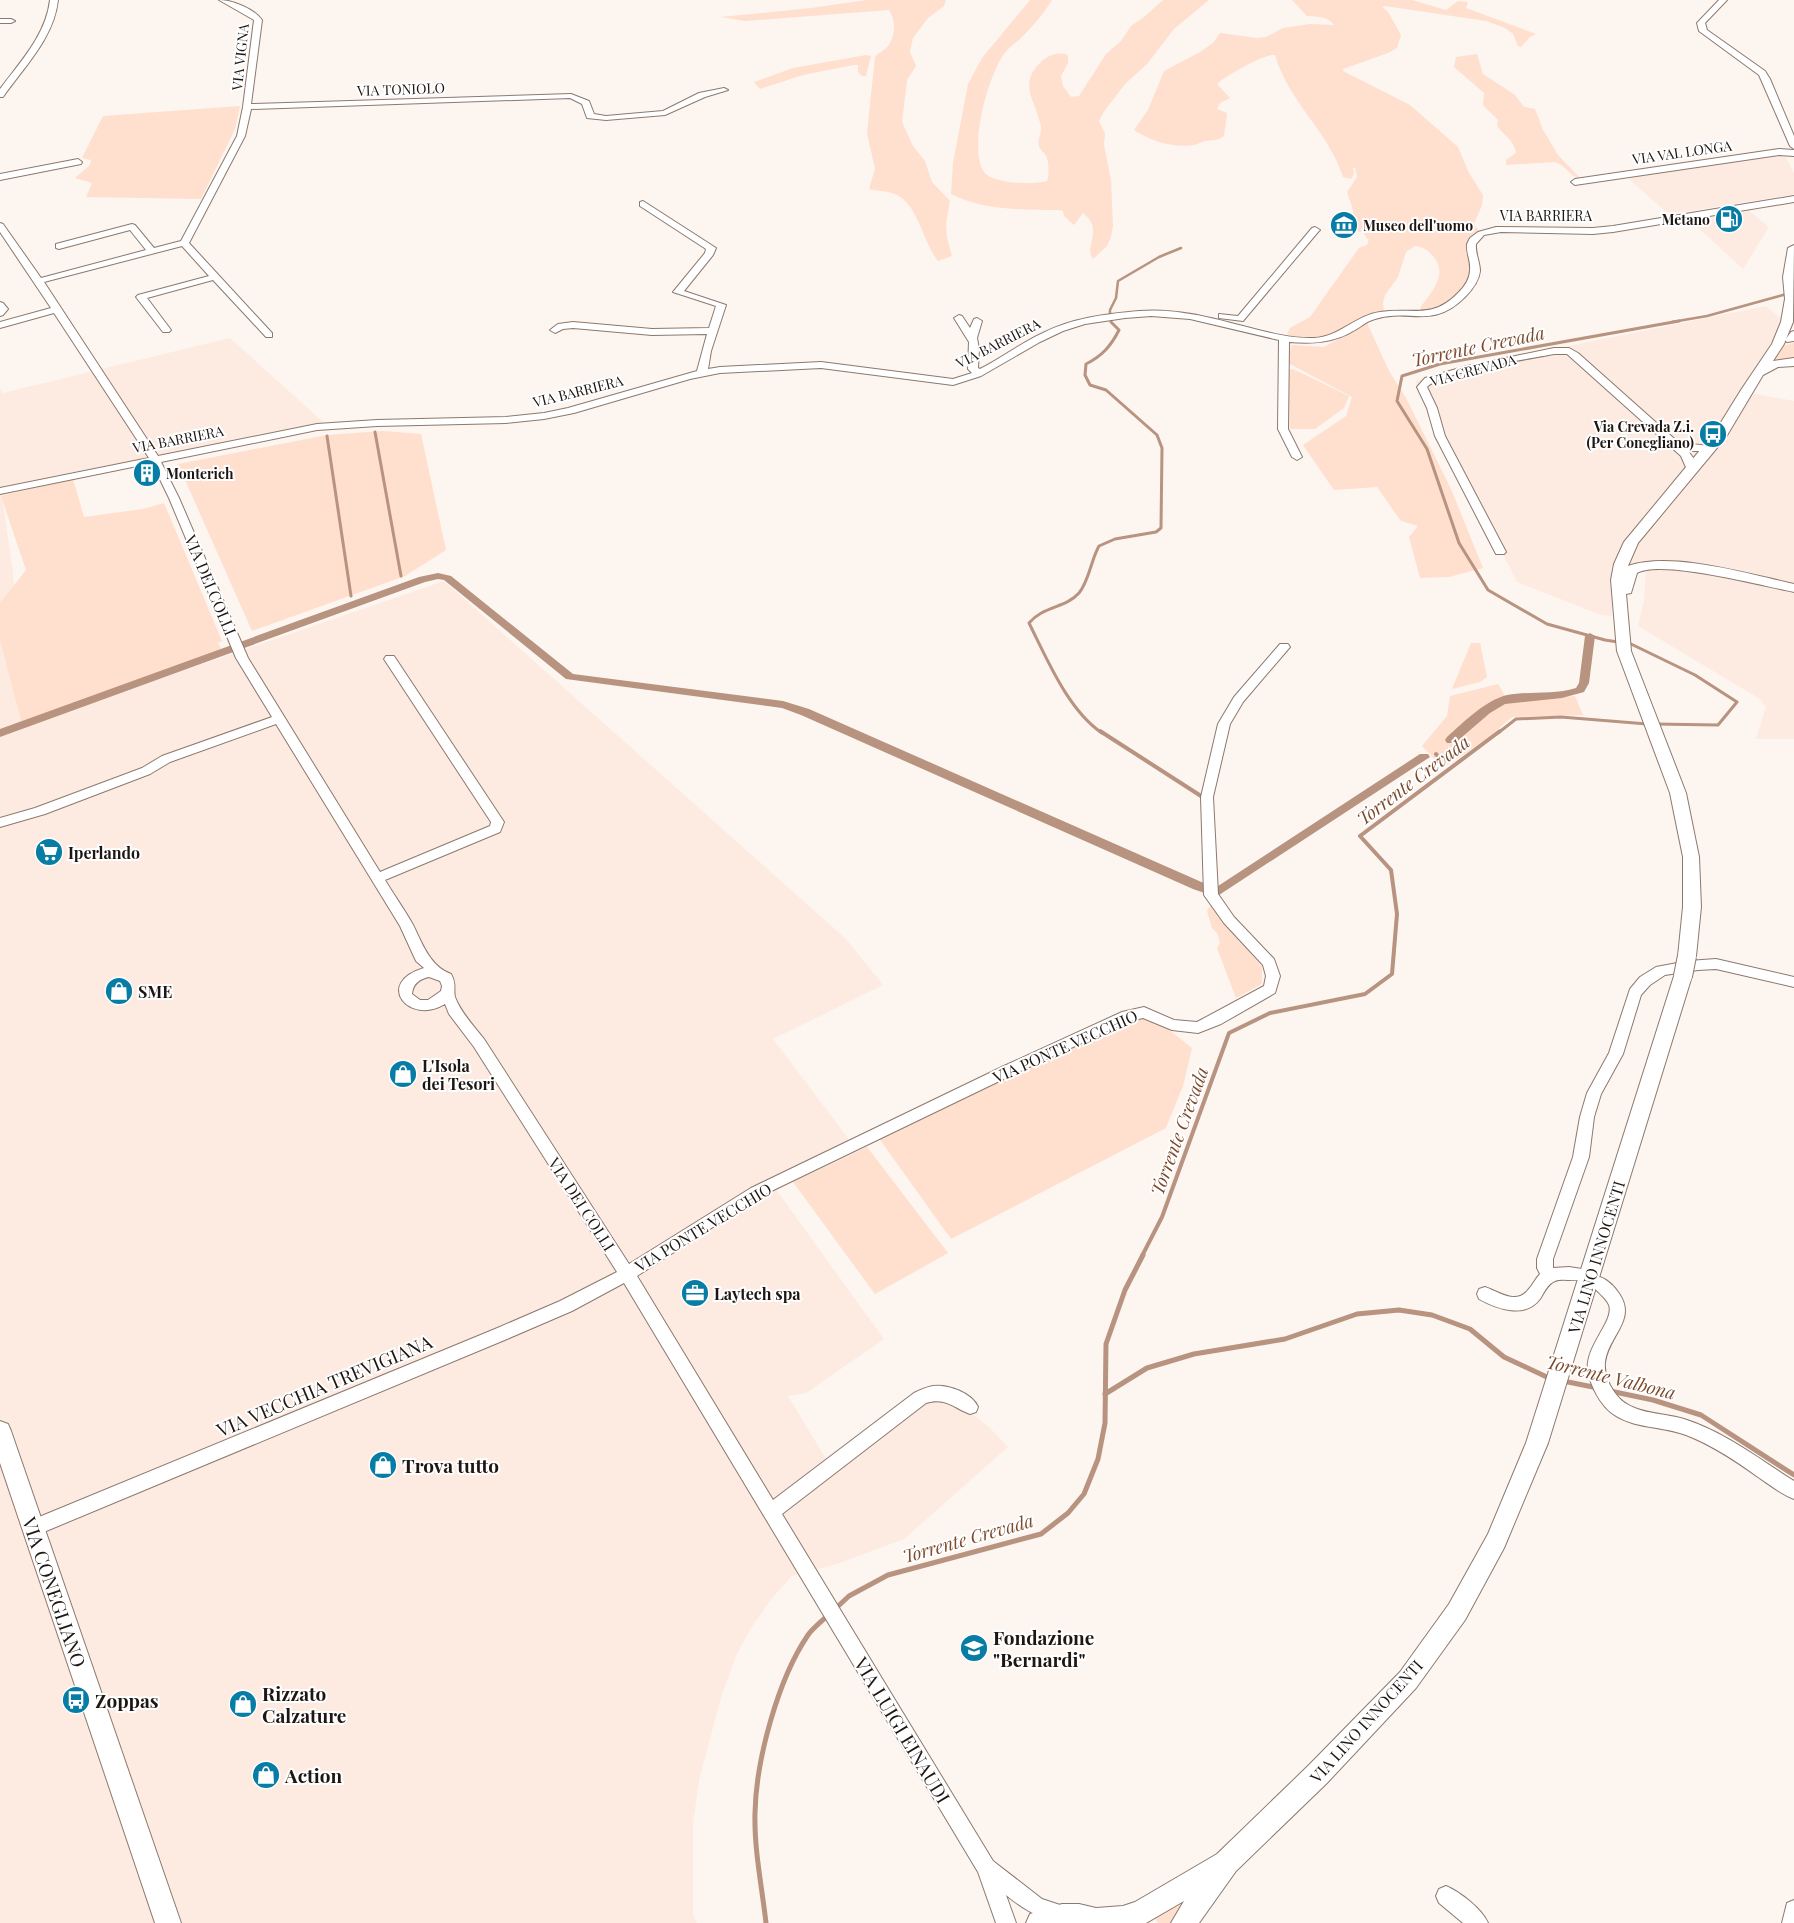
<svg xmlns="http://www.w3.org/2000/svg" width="1794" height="1923" font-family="'Playfair Display',serif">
	<rect width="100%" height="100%" fill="#fdf5f0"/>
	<g fill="#fdebe2">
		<polygon points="1784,154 1794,173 1794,194 1792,195 1683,212 1666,212 1629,179 1653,171"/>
		<polygon points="1749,211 1769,227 1743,269 1691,221"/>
		<polygon points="1766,306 1785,322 1744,392 1794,401 1794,739 1756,739 1766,707 1760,699 1638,626 1644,600 1646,569 1617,563 1612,584 1612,616 1601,615 1517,582 1415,381 1465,367"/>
		<polygon points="230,338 323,422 2,496 13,573 22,726 444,581 846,939 883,985 773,1039 851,1142 779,1179 777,1191 884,1339 806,1393 788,1396 828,1462 931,1397 959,1404 989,1427 1008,1447 904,1539 837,1564 792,1576 772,1598 751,1628 736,1656 722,1694 699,1780 693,1825 693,1915 697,1923 0,1923 0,389 3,393"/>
	</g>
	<g fill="#ffdfcd">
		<path d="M867 0H946L944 6 928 18 913 38 910 52 916 66 907 80 902 122 913 146 925 161 932 182 950 201 946 224 947 238 952 256 938 261C924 244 918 205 897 195 889 191 878 191 869 189L875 169 867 133 875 57C879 52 885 50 888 46 896 35 896 21 889 10L745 21 721 17 811 8Z"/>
		<path d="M1030 0H1052C1044 13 1034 25 1023 36 1017 42 1009 47 1004 54 988 76 968 148 984 172 992 184 1034 185 1047 181 1049 176 1049 164 1047 158 1046 154 1040 150 1039 146 1037 139 1042 134 1041 127 1036 100 1016 84 1043 60 1051 54 1059 52 1068 55V63L1061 76 1063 86 1071 97 1079 96 1106 54 1121 41 1131 26 1144 17 1163 0H1209L1174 29 1147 64 1125 84 1103 113 1099 121 1105 134 1104 145 1111 180 1113 226 1111 237 1107 246 1093 259C1083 245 1105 231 1083 213L1074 225 1064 216 1063 211 1058 210C1023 210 982 210 951 194L953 163 968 84 982 58Z"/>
		<path d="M1292 0H1412L1446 10 1458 1 1468 2 1466 8 1536 34 1530 37 1521 47 1518 46 1513 34 1505 28 1486 21 1385 6 1382 7 1388 12 1401 35 1397 48 1388 53 1343 69V71L1410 105 1458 147 1469 173 1483 195 1482 205 1474 224 1479 231C1459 243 1473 252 1472 269 1472 281 1454 302 1444 306 1438 309 1431 310 1425 312L1420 308C1431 292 1450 274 1432 255 1427 249 1422 247 1415 246L1406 252 1398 277 1385 295 1383 303 1384 311C1364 313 1351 328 1334 334 1325 338 1315 338 1306 338 1299 338 1292 338 1287 333L1290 328 1310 317 1359 248 1367 245 1369 239H1367L1364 233 1354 230 1353 210 1347 192 1357 177 1355 168H1353L1354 174 1351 179 1343 177C1329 132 1288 101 1275 55 1265 53 1226 76 1218 83V85L1230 98 1220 103 1217 109 1227 113 1224 136C1217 141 1213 140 1205 141 1201 142 1198 144 1194 145 1173 148 1150 141 1134 130L1148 110 1164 71 1200 52 1213 43 1220 33 1257 38 1266 37 1283 28 1310 24 1334 25C1328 16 1318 17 1307 16Z"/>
		<path d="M1477 54 1483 74 1515 95 1524 107 1535 109 1543 130 1558 155 1581 179C1569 177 1566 164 1554 162L1506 165V160L1516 153C1514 139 1503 136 1497 125L1498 120 1483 105 1484 93 1454 67 1456 57Z"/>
		<polygon points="866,55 871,56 866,76 862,76 858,72 858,65 854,65 803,75 760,89 754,82 793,68"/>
		<polygon points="240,106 235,129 201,199 86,197 92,183 75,178 90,165 91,160 82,158 103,116"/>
		<polygon points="1367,323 1389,371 1406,398 1451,489 1483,568 1449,577 1420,578 1409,537 1418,526 1401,521 1377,487 1334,490 1303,445 1346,416 1352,397 1288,363 1291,345 1324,347"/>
		<polygon points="1794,343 1794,360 1772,360 1782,346"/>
		<polygon points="1293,369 1349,396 1344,408 1315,429 1290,429 1288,370"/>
		<polygon points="383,431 421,434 446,550 405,576 252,631 178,464 327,435"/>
		<polygon points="73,479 84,517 143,509 164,503 222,641 218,643 223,653 22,724 0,640 0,603 26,570 1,496"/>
		<polygon points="1471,643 1480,643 1487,677 1480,682 1452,689"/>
		<polygon points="1498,684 1509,702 1575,696 1583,715 1512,717 1488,738 1443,768 1422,746 1447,716 1450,696"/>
		<polygon points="1211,905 1262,967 1262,984 1236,998 1217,948 1220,943 1217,933 1212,928 1207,911"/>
		<polygon points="1140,1018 1168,1029 1192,1048 1183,1086 1166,1128 951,1239 878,1137"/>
		<polygon points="867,1147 948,1253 875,1294 793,1182"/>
		<polygon points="1186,1899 1171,1923 1158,1923 1154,1918"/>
	</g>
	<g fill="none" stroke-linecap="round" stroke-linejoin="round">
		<g stroke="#b79380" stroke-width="2.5">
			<polyline points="1110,315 1110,310 1116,298 1118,281 1159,257 1181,248"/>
			<polyline points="1672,322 1707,316 1794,292"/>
		</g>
		<g stroke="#b79380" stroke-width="3">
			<polyline points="375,432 401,576"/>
			<polyline points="327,436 351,596"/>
			<polyline points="1654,724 1718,725 1737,702 1695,675 1631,644 1605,640 1547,624 1488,590 1459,543 1427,449 1397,401 1402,376 1440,364 1679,321"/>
			<path d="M1102 733C1068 710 1047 659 1029 623 1043 606 1066 608 1079 593 1089 581 1091 560 1099 546L1115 539 1156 532 1161 528 1162 448 1157 435 1106 390 1090 385 1085 375 1086 364C1102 356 1111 346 1119 330L1111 322"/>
			<polyline points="1498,733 1516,719 1561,717 1647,724"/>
		</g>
		<g stroke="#b79380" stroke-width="4">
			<polyline points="1100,731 1201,796"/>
			<polyline points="1436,754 1444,764"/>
			<polyline points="1142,1256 1162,1217 1229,1033 1270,1013 1365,994 1392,974 1397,914 1391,870 1360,836 1500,731"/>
		</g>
		<g stroke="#b79380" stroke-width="5">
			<polyline points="1563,1381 1598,1388"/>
			<polyline points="1610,1391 1653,1400 1701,1415 1794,1475"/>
			<polyline points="1105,1394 1147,1368 1194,1354 1285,1339 1357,1314 1399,1310 1432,1315 1470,1329 1504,1357 1551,1379"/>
			<polyline points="834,1610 849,1596 888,1575 1041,1534 1068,1513 1084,1494 1098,1459 1105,1423 1106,1344 1125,1290 1143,1255"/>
			<path d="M766 1923C762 1887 754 1850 755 1813 756 1760 778 1679 808 1635 813 1628 821 1622 827 1616"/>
		</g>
		<g fill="#b79380" fill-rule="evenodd">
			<polygon points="438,573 451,576 573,674 783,701 809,709 1215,888 1420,754 1428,754 1430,757 1216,897 1193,889 801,715 782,708 566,679 444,580 438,579 425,582 0,737 0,729 419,577"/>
			<path d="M1590 633 1595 636 1589 683 1584 692 1562 698 1505 704 1490 713 1455 743H1447L1445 740 1447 737C1464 722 1484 701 1507 695 1530 691 1553 695 1576 688L1579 683 1585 636Z"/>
		</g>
		<defs>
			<g id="minor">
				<path d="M50 0H58C54 38 24 67 3 97H0V89C20 62 46 35 50 0Z"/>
				<path d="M219 0C233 0 254 9 262 20L251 104 571 94 589 101 594 114 606 116 663 111 699 93 724 88 728 90 705 97 665 115 606 120 587 118 582 104 570 98 251 109 245 136 189 243 272 333V337H266L213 280 147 298 171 330 169 332H163L136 297 138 295 209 276 182 246 44 282 158 456 317 424 377 420 506 417 544 413 568 408 697 371 707 334 652 335 573 328 563 329 555 333 550 330 558 324 573 322 652 329 709 328 716 306 673 292 705 253 706 249 640 206V202L643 201 716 248 713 255 684 291 726 305 711 351 708 369 720 367 821 362 953 379 972 373 968 369 969 342 954 318 959 315 962 316 970 328 974 319 977 318 982 321 977 338 979 349 978 368 980 369C1002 358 1021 343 1043 333 1072 318 1106 314 1139 311 1174 308 1209 317 1243 326 1266 332 1290 339 1314 338 1339 337 1356 315 1380 312 1412 307 1432 320 1458 293 1464 287 1470 279 1470 270 1471 261 1466 253 1467 244L1470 238 1478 232 1496 227 1593 228 1613 226 1794 196V202L1613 232 1593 234 1501 232 1484 235 1476 244C1475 253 1480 262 1480 271 1479 281 1472 290 1465 297 1432 330 1410 308 1375 319 1367 321 1362 326 1355 330 1334 343 1313 344 1289 342L1288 429 1302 457 1297 460 1292 457 1278 429 1279 340 1190 319 1151 316 1125 318 1085 324 1063 331 1040 342 981 376 953 385 821 368 720 373 690 379 574 413 544 419 506 423 377 426 317 430 161 462 179 498 248 658 380 872 490 826 491 822 384 659 386 656H394L504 822 500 832 385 880C394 895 404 909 412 923 422 942 429 966 451 974 457 985 453 988 455 997 461 1013 474 1026 484 1039L629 1264 751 1188 1004 1066 1122 1012 1144 1007 1174 1020 1197 1022 1264 986 1266 976 1263 965 1224 923 1204 895 1201 797 1218 724 1234 697 1280 644H1288L1290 647 1243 702 1230 724 1213 797 1218 894 1234 917 1274 959 1280 976 1275 993 1221 1024 1198 1033 1172 1030 1143 1018 1130 1021 1014 1074 761 1196 637 1276 773 1500 914 1393C920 1390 927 1387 933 1386 948 1384 972 1393 978 1407L976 1412 970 1414C954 1408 945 1397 926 1403L782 1514 993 1861 1042 1899 1069 1908 1072 1915 1069 1922C1045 1923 1023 1909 1006 1895L1016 1923H996L978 1872 624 1283 572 1311 507 1339 39 1534 33 1536 27 1534 24 1528 27 1522 495 1329 560 1301 617 1272 474 1047 449 1014 445 1004C409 1026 374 983 424 968L416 961 400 926 276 724 170 762 150 774 45 814 0 827V818L35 808 142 768 162 756 272 717 236 658 169 498 152 463 0 494V488L149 458 54 313 0 328V322L51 308 0 232V223L3 224 41 278 146 250 130 230 59 249 56 248V244L132 224 135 225 154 248 181 241 237 136 243 107 254 20ZM429 977 440 981 442 986 441 991 428 1000H420L412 994C413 983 420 979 429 977Z"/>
				<polygon points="1719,0 1727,0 1705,23 1707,30 1765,71 1770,79 1794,136 1794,149 1790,146 1759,75 1699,31 1697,23"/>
				<polygon points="0,19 11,19 15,21 11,23 0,23"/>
				<polygon points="1779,149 1794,150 1794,156 1779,155 1575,185 1571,182 1575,179"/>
				<polygon points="78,159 82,162 81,164 0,180 0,174"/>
				<polygon points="1315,227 1320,230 1318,232 1243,321 1219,318 1219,314 1238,316 1312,228"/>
				<polygon points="0,302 3,303 8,309 3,315 0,316"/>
				<polygon points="1794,331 1794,341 1787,342 1785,340 1791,332"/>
				<path d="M1554 348H1569L1578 353 1679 443C1687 445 1711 444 1715 448L1710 451H1688L1694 459 1697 470 1692 473 1688 472 1681 456 1567 354H1554C1529 359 1442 372 1427 387L1437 408 1445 436 1506 552 1504 554H1496L1435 436 1427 408 1417 387 1425 378 1467 366Z"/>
				<path d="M1716 959 1794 977V987L1716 969 1698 970 1665 975 1650 985 1641 995 1623 1054 1601 1094 1594 1117 1589 1157 1553 1259V1268L1569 1267 1582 1269 1584 1274 1582 1279C1573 1282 1563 1278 1555 1281 1547 1284 1544 1293 1540 1299 1525 1319 1497 1309 1479 1299L1477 1294 1479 1289 1485 1287C1499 1292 1516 1305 1528 1290 1533 1285 1535 1279 1540 1274L1537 1268V1259L1573 1157 1580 1117 1587 1093 1609 1053 1630 989 1640 977 1656 967 1688 961Z"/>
				<path d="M1600 1277C1608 1280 1615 1287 1620 1295 1642 1329 1582 1348 1615 1393 1630 1415 1661 1412 1684 1419 1725 1432 1759 1459 1794 1481V1499C1781 1494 1770 1485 1758 1477 1736 1461 1712 1445 1686 1435 1663 1426 1634 1429 1613 1414 1600 1405 1591 1386 1588 1372 1584 1346 1615 1321 1609 1305 1605 1296 1596 1292 1592 1284L1594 1279Z"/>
				<path d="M1446 1886C1460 1892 1482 1909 1488 1923H1463L1439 1903 1436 1896 1439 1889Z"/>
				<polygon points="1794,1900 1794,1923 1782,1923 1787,1903"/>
			</g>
			<g id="major">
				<path d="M1794 245 1793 322 1784 344 1773 361 1794 358V366L1778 367 1763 375 1726 437 1638 543 1628 566C1672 551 1748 574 1794 584V592C1763 586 1661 559 1637 573L1631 593 1626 594 1631 651 1686 793 1699 857 1701 907 1696 956 1693 961 1687 962 1681 961 1678 956 1683 907V857L1670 793 1617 651 1611 580 1614 564 1624 542 1715 432 1741 390 1772 344 1781 322 1785 299 1783 277 1788 248Z"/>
				<polygon points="1683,969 1689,971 1692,976 1548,1443 1504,1548 1465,1620 1416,1688 1327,1783 1236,1871 1199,1923 1171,1923 1184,1901 1146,1923 1026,1923 1030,1914 1062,1904 1079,1904 1096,1908 1123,1906 1135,1902 1217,1854 1309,1765 1400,1672 1449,1604 1488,1534 1526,1443 1674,976 1677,971"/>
				<polygon points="0,1421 8,1424 11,1431 181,1923 155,1923 0,1463"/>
			</g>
		</defs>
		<use href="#minor" stroke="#8c796e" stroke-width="2"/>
		<use href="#major" stroke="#8c796e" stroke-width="2"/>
		<use href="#minor" fill="#fff" fill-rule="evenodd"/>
		<use href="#major" fill="#fff" fill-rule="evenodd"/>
		<defs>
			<polyline id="major-bridge" points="1683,976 1687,956"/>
		</defs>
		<use href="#major-bridge" stroke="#8c796e" stroke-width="20" stroke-linecap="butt"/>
		<use href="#major-bridge" stroke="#fff" stroke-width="18"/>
	</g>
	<defs>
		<symbol id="fuel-disc" viewBox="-11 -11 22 22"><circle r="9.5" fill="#077ca4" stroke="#fff"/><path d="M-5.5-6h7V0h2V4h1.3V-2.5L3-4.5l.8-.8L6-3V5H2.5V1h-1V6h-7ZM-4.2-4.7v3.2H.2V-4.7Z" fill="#fff"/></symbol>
		<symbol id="museum-disc" viewBox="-11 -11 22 22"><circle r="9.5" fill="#077ca4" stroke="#fff"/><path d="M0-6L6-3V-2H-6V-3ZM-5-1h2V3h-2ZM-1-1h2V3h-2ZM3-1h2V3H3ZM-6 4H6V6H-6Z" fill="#fff"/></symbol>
		<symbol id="bus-disc" viewBox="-11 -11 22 22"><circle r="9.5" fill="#077ca4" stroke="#fff"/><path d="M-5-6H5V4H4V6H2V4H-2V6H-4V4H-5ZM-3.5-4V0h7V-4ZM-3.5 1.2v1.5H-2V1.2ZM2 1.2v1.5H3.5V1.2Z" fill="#fff"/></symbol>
		<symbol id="building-disc" viewBox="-11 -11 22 22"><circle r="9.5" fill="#077ca4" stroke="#fff"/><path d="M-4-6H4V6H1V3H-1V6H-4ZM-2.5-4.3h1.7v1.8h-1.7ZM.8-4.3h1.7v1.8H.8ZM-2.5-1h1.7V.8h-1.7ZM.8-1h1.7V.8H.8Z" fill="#fff"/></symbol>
		<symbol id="supermarket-disc" viewBox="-11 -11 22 22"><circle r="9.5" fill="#077ca4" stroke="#fff"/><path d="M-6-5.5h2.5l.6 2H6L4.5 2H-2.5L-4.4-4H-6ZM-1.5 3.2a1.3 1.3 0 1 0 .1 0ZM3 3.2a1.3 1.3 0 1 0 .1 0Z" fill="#fff"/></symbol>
		<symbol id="shop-disc" viewBox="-11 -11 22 22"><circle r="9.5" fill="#077ca4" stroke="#fff"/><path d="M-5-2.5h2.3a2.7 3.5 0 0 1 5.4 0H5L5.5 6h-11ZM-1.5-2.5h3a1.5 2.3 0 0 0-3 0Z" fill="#fff"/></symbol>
		<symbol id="office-disc" viewBox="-11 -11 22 22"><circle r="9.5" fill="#077ca4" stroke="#fff"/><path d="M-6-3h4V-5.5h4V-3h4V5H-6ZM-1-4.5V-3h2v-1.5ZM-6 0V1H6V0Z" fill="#fff"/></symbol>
		<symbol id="school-disc" viewBox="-11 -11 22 22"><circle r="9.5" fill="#077ca4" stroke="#fff"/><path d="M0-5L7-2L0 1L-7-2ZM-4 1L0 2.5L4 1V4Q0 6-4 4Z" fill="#fff"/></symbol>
	</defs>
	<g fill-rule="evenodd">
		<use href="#fuel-disc" x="1713" y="203" width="32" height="32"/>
		<use href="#museum-disc" x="1328" y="209" width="32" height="32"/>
		<use href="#bus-disc" x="1697" y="418" width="32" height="32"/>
		<use href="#building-disc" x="131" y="457" width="32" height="32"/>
		<use href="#supermarket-disc" x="33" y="836" width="32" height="32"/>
		<use href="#shop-disc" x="103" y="975" width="32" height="32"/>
		<use href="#shop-disc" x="387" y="1058" width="32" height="32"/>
		<use href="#office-disc" x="679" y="1277" width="32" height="32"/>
		<use href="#shop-disc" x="367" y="1449" width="32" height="32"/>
		<use href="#school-disc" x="958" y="1632" width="32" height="32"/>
		<use href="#bus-disc" x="60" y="1684" width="32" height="32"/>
		<use href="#shop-disc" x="227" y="1688" width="32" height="32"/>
		<use href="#shop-disc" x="250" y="1759" width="32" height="32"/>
	</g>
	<g text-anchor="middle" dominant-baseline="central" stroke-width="4" stroke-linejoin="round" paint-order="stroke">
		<g font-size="14" fill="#1d1612" stroke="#fff">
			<text transform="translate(240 57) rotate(-84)">VIA VIGNA</text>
			<text transform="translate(401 89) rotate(-2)">VIA TONIOLO</text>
			<text transform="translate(1682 152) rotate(-8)">VIA VAL LONGA</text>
			<text x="1546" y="215">VIA BARRIERA</text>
			<text transform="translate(998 343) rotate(-27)">VIA BARRIERA</text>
			<text transform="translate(1473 370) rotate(-15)">VIA CREVADA</text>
			<text transform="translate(578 391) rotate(-14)">VIA BARRIERA</text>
			<text transform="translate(178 439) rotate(-11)">VIA BARRIERA</text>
		</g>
		<g font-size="14" font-weight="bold" fill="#1d1612" stroke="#fff" text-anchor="end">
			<text x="1710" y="219">Metano</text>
			<text x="1363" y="225" text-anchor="start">Museo dell'uomo</text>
			<text x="1694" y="426">Via Crevada Z.i.<tspan x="1694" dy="16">(Per Conegliano)</tspan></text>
			<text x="166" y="473" text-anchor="start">Monterich</text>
		</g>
		<g font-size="16" fill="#1d1612" stroke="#fff">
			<text transform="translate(211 585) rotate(67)">VIA DEI COLLI</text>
			<text transform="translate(1065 1046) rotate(-24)">VIA PONTE VECCHIO</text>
			<text transform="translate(582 1204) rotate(57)">VIA DEI COLLI</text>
			<text transform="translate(703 1227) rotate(-31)">VIA PONTE VECCHIO</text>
			<text transform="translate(1596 1257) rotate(-73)">VIA LINO INNOCENTI</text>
			<text transform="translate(1366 1721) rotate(-48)">VIA LINO INNOCENTI</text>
		</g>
		<g font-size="16" font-weight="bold" fill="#1d1612" stroke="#fff" text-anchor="start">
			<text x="68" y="852">Iperlando</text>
			<text x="138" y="991">SME</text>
			<text x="422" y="1065">L'Isola<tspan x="422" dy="18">dei Tesori</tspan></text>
			<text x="714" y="1293">Laytech spa</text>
		</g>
		<g font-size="18" font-style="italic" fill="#7c492b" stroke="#fff">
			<text transform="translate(1478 346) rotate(-12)">Torrente Crevada</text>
			<text transform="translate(1413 780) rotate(-37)">Torrente Crevada</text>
			<text transform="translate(1179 1131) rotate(-70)">Torrente Crevada</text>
			<text transform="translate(1611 1377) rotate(14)">Torrente Valbona</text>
			<text transform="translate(968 1538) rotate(-16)">Torrente Crevada</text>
		</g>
		<g font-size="19" fill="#1d1612" stroke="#fff">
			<text transform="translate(324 1385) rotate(-23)">VIA VECCHIA TREVIGIANA</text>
			<text transform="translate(55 1592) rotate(71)">VIA CONEGLIANO</text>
			<text transform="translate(903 1730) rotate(59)">VIA LUIGI EINAUDI</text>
		</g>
		<g font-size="19" font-weight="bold" fill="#1d1612" stroke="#fff" text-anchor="start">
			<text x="402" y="1465">Trova tutto</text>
			<text x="993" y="1637">Fondazione<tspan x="993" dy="22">"Bernardi"</tspan></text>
			<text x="262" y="1693">Rizzato<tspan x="262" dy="22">Calzature</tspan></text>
			<text x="95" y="1700">Zoppas</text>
			<text x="285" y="1775">Action</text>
		</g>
	</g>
</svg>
